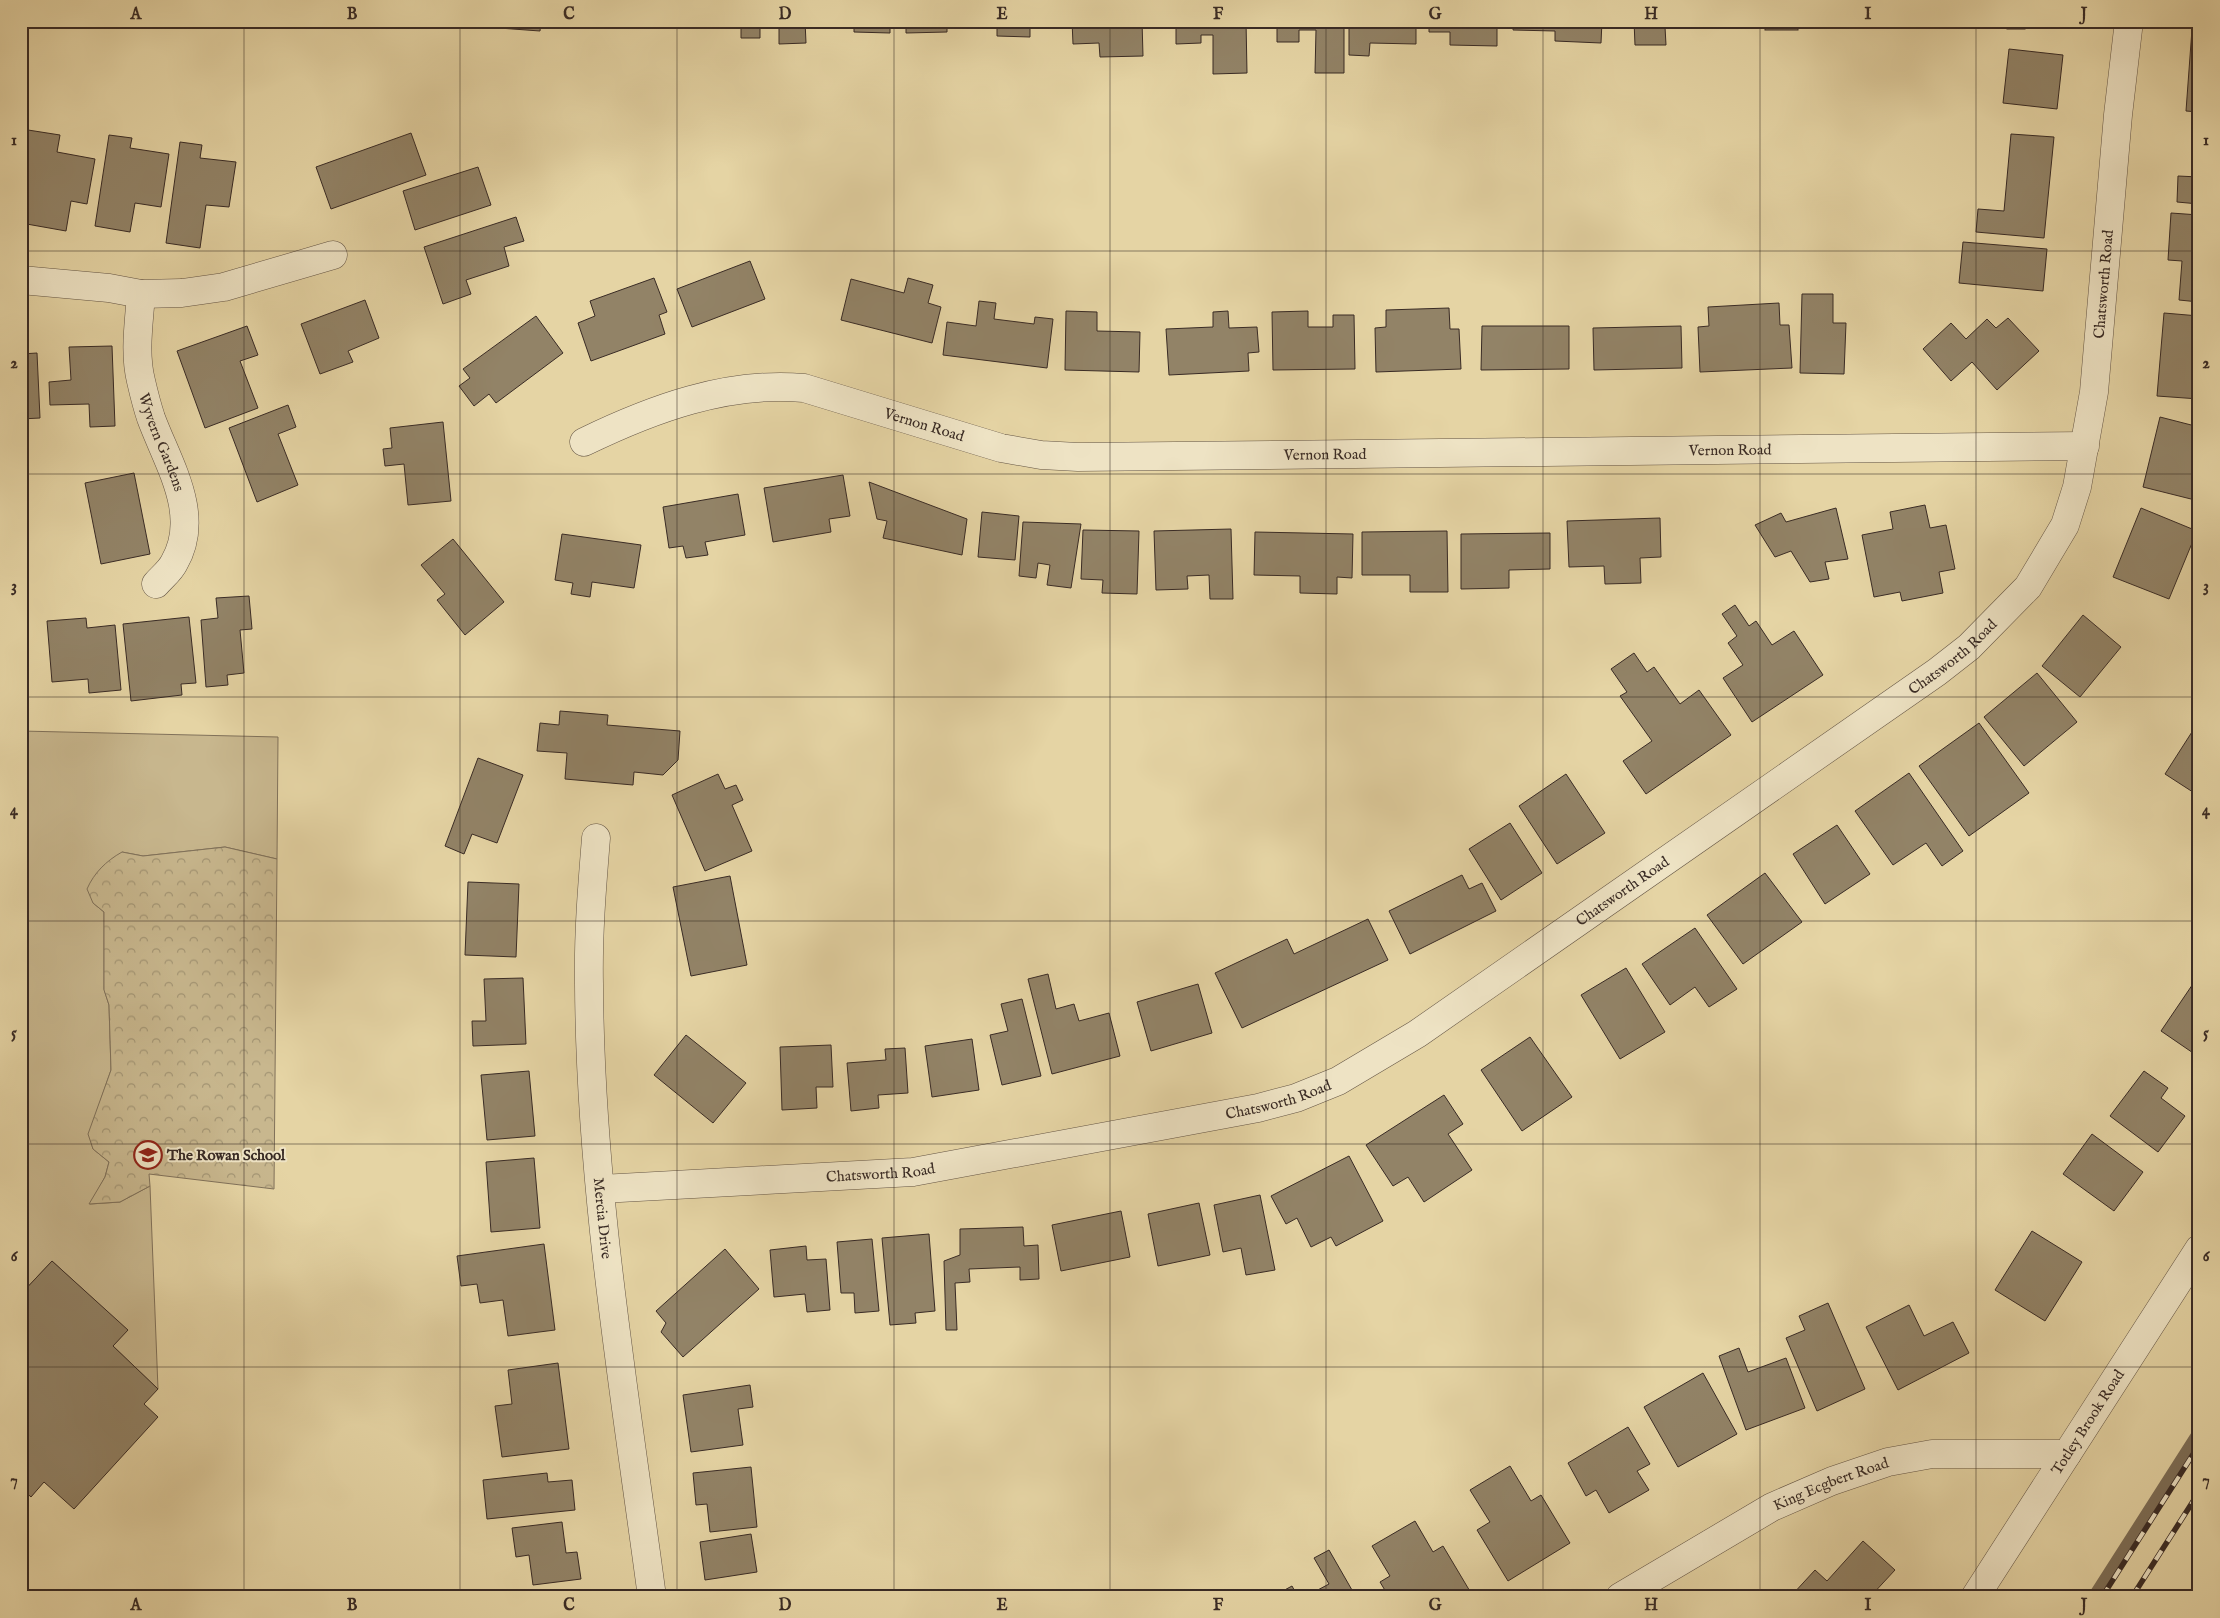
<svg xmlns="http://www.w3.org/2000/svg" width="2220" height="1618" font-family="'IM FELL English',serif">
	<defs>
		<pattern id="forest-crowns" width="20" height="18" patternUnits="userSpaceOnUse" patternTransform="scale(1.25)"><rect width="20" height="18" fill="#c8b78e"/><path d="M2 6a3 3 0 1 1 6 0M12 15a3 3 0 1 1 6 0" fill="none" stroke="#a39574"/></pattern>
	</defs>
	<rect width="100%" height="100%" fill="#e5d4a4"/>
	<filter id="stains"><feTurbulence type="fractalNoise" baseFrequency=".004" numOctaves="4"/><feColorMatrix values="0 0 0 0 .2 0 0 0 0 .09 0 0 0 0 .02 0 0 0 .5 -.17"/></filter>
	<radialGradient id="worn" r=".72"><stop offset=".6" stop-color="#630" stop-opacity="0"/><stop offset="1" stop-color="#630" stop-opacity=".3"/></radialGradient>
	<polygon fill="#c8b78e" stroke="#80715a" points="21,731 278,737 277,859 225,847 143,856 122,852 93,903 104,912 104,989 109,1005 111,1070 89,1134 93,1149 109,1162 105,1177 90,1204 120,1202 150,1186 158,1389 113,1346 127,1330 52,1261 21,1294"/>
	<path fill="url(#forest-crowns)" stroke="#80715a" d="M225 847 277 859 274 1189 149 1174 150 1186 120 1202 89 1204 105 1177 109 1162 93 1149 88 1134 111 1070 109 1005 104 990V912L93 903 87 889C94 873 106 861 122 852L143 856Z"/>
	<g fill="none" stroke-linecap="round" stroke-linejoin="round">
		<polyline stroke="#7d6e57" stroke-width="11" points="2093,1597 2199,1431"/>
	</g>
	<g fill="#928367" stroke="#392b25">
		<polygon points="500,21 541,21 540,31 499,28"/>
		<polygon points="741,21 805,21 806,43 779,44 779,27 760,27 760,38 741,38"/>
		<polygon points="854,21 890,21 890,33 854,32"/>
		<polygon points="906,21 947,21 947,32 906,33"/>
		<polygon points="997,21 1047,21 1047,25 1030,25 1030,37 997,36"/>
		<polygon points="1072,21 1142,21 1143,56 1100,57 1099,43 1073,44"/>
		<polygon points="1176,21 1246,21 1247,73 1213,74 1213,35 1201,35 1201,43 1176,44"/>
		<polygon points="1277,21 1344,21 1344,73 1315,73 1316,30 1299,30 1299,42 1277,42"/>
		<polygon points="1349,21 1416,21 1416,44 1370,43 1369,56 1349,55"/>
		<polygon points="1429,21 1497,21 1497,46 1450,45 1450,32 1429,32"/>
		<polygon points="1514,21 1602,21 1601,43 1555,41 1555,31 1513,30"/>
		<polygon points="1634,21 1761,21 1761,25 1665,27 1666,45 1635,45"/>
		<rect x="1765" y="21" width="33" height="9"/>
		<rect x="2007" y="21" width="18" height="8"/>
		<polygon points="2192,29 2199,30 2199,112 2186,111"/>
		<polygon points="2009,49 2063,55 2057,109 2003,103"/>
		<polygon points="28,130 60,135 57,152 95,159 87,204 71,201 66,231 21,223 21,171"/>
		<polygon points="411,133 426,175 331,209 316,167"/>
		<polygon points="2011,134 2054,137 2044,238 1976,232 1978,209 2004,211"/>
		<polygon points="109,135 132,138 130,148 169,154 161,207 135,203 130,232 95,226"/>
		<polygon points="180,142 202,145 200,158 236,162 229,207 206,205 200,248 166,243"/>
		<polygon points="478,167 491,205 415,230 403,191"/>
		<polygon points="2178,176 2199,177 2199,204 2177,202"/>
		<polygon points="2171,213 2199,215 2199,302 2179,300 2182,261 2168,260"/>
		<polygon points="516,217 524,241 504,247 509,266 466,280 471,294 443,304 424,247"/>
		<polygon points="1963,242 2047,249 2043,291 1959,283"/>
		<polygon points="750,261 765,299 692,327 677,289"/>
		<polygon points="654,278 667,312 659,315 665,334 591,361 578,323 595,316 590,301"/>
		<polygon points="908,278 933,285 928,303 941,307 932,343 841,320 851,279 904,293"/>
		<polygon points="1802,294 1833,294 1833,323 1846,323 1844,374 1800,373"/>
		<polygon points="365,300 379,338 348,351 353,362 320,374 301,324"/>
		<polygon points="979,301 996,303 994,319 1034,324 1035,317 1053,319 1047,368 943,355 947,322 976,326"/>
		<polygon points="1779,303 1780,325 1789,325 1792,368 1700,372 1698,327 1709,326 1708,307"/>
		<polygon points="1449,308 1450,329 1459,329 1461,369 1376,372 1375,328 1386,327 1386,310"/>
		<polygon points="1066,311 1097,312 1097,331 1140,332 1139,372 1065,370"/>
		<polygon points="1228,311 1229,328 1257,327 1259,352 1248,353 1249,371 1169,375 1166,329 1213,327 1213,312"/>
		<polygon points="1308,311 1308,327 1333,327 1333,315 1354,315 1355,369 1273,370 1272,312"/>
		<polygon points="2164,313 2199,316 2199,399 2157,396"/>
		<polygon points="536,316 563,353 496,403 489,394 474,406 459,386 470,378 463,369"/>
		<polygon points="2008,318 2039,351 1997,390 1972,362 1951,381 1923,349 1951,323 1966,339 1987,319 1996,328"/>
		<polygon points="247,326 258,355 240,361 258,408 205,428 177,351"/>
		<polygon points="1482,326 1569,326 1569,369 1481,370"/>
		<polygon points="1681,326 1682,368 1594,370 1593,328"/>
		<polygon points="112,346 115,426 90,427 89,404 50,405 49,382 71,380 69,347"/>
		<polygon points="37,353 40,418 21,419 21,354"/>
		<polygon points="288,405 296,427 278,434 298,485 257,502 229,428"/>
		<polygon points="2160,417 2199,427 2199,501 2143,487"/>
		<polygon points="443,422 451,501 408,505 404,464 385,466 383,449 392,448 390,428"/>
		<polygon points="134,473 150,554 101,564 85,483"/>
		<polygon points="843,475 850,516 829,519 831,532 773,542 764,488"/>
		<polygon points="869,482 967,519 962,555 883,538 887,521 877,519"/>
		<polygon points="738,494 745,535 705,542 708,555 686,558 683,546 669,548 663,507"/>
		<polygon points="1925,505 1930,528 1946,525 1955,569 1939,572 1943,593 1902,601 1900,592 1874,597 1862,535 1893,529 1890,512"/>
		<polygon points="1836,508 1848,559 1825,562 1829,579 1810,582 1791,551 1775,557 1755,525 1781,513 1786,522"/>
		<polygon points="2141,508 2197,531 2169,599 2113,577"/>
		<polygon points="982,512 1019,516 1015,560 978,557"/>
		<polygon points="1660,518 1661,557 1640,558 1641,583 1605,584 1604,566 1569,567 1567,521"/>
		<polygon points="1023,522 1081,524 1071,588 1047,585 1050,565 1038,563 1036,578 1019,576"/>
		<polygon points="1231,529 1233,599 1210,599 1209,575 1187,576 1188,589 1156,590 1154,531"/>
		<polygon points="1083,530 1139,531 1137,594 1102,593 1103,580 1081,579"/>
		<polygon points="1447,531 1448,592 1410,592 1410,575 1362,575 1362,532"/>
		<polygon points="1255,532 1353,534 1352,578 1337,577 1337,594 1300,593 1300,576 1254,575"/>
		<polygon points="1550,533 1550,569 1509,570 1509,588 1461,589 1461,534"/>
		<polygon points="562,534 641,545 634,588 592,582 590,597 571,594 573,583 555,580"/>
		<polygon points="453,539 504,602 465,635 437,600 445,594 421,565"/>
		<polygon points="249,596 252,629 240,630 244,673 227,675 228,685 206,687 201,620 218,618 216,598"/>
		<polygon points="1735,605 1749,626 1756,621 1772,645 1794,631 1823,675 1752,722 1723,678 1743,665 1728,643 1737,636 1722,614"/>
		<polygon points="2083,615 2121,647 2080,697 2042,666"/>
		<polygon points="189,617 196,683 181,684 182,695 131,701 123,624"/>
		<polygon points="86,618 87,628 115,625 121,690 89,693 88,679 52,682 47,621"/>
		<polygon points="1634,653 1647,672 1654,667 1680,704 1699,690 1731,735 1646,794 1623,761 1652,741 1620,696 1627,692 1611,669"/>
		<polygon points="2037,673 2077,722 2024,766 1984,717"/>
		<polygon points="560,711 608,715 607,725 680,731 678,760 663,775 634,772 633,785 565,779 567,753 537,751 540,723 559,725"/>
		<polygon points="2199,721 2199,796 2165,774"/>
		<polygon points="1979,723 2029,793 1969,836 1919,766"/>
		<polygon points="478,758 523,775 497,843 472,834 464,854 445,846"/>
		<polygon points="1909,773 1963,851 1942,866 1926,843 1893,865 1855,811"/>
		<polygon points="718,774 725,789 736,785 743,800 732,805 752,851 705,871 672,795"/>
		<polygon points="1566,774 1605,833 1557,864 1519,806"/>
		<polygon points="1510,823 1542,873 1501,900 1469,849"/>
		<polygon points="1837,825 1870,874 1825,904 1793,854"/>
		<polygon points="1765,873 1802,922 1743,964 1707,915"/>
		<polygon points="1462,875 1469,889 1482,883 1496,911 1410,954 1389,911"/>
		<polygon points="730,876 747,965 691,976 673,887"/>
		<polygon points="468,882 519,884 516,957 465,955"/>
		<polygon points="1368,919 1388,960 1242,1028 1215,973 1287,939 1294,954"/>
		<polygon points="1695,928 1737,989 1709,1007 1695,987 1670,1005 1642,964"/>
		<polygon points="1626,968 1665,1032 1620,1059 1581,995"/>
		<polygon points="1048,974 1056,1009 1074,1004 1079,1021 1109,1013 1120,1056 1052,1074 1028,979"/>
		<polygon points="2199,975 2199,1057 2161,1031"/>
		<polygon points="523,978 526,1044 473,1046 472,1021 486,1021 484,979"/>
		<polygon points="1198,984 1212,1033 1151,1051 1137,1002"/>
		<polygon points="1022,999 1041,1076 1002,1085 990,1035 1008,1031 1001,1004"/>
		<polygon points="686,1035 746,1083 713,1123 654,1075"/>
		<polygon points="1530,1037 1572,1097 1522,1131 1481,1070"/>
		<polygon points="972,1039 979,1090 932,1097 925,1046"/>
		<polygon points="831,1045 833,1087 816,1087 817,1108 782,1110 780,1047"/>
		<polygon points="905,1048 908,1093 878,1095 879,1108 851,1111 847,1063 886,1060 885,1049"/>
		<polygon points="529,1071 535,1136 487,1140 481,1075"/>
		<polygon points="2144,1071 2168,1088 2161,1098 2185,1116 2158,1152 2110,1116"/>
		<polygon points="1444,1095 1463,1124 1448,1134 1472,1170 1424,1202 1408,1177 1393,1186 1366,1145"/>
		<polygon points="2092,1134 2143,1172 2114,1211 2063,1174"/>
		<polygon points="1349,1156 1383,1221 1336,1246 1331,1237 1311,1247 1297,1218 1286,1224 1271,1196"/>
		<polygon points="534,1158 540,1228 491,1232 486,1162"/>
		<polygon points="1260,1195 1275,1270 1246,1275 1241,1248 1223,1252 1214,1205"/>
		<polygon points="1199,1203 1210,1255 1158,1266 1148,1214"/>
		<polygon points="1121,1211 1130,1257 1061,1271 1052,1225"/>
		<polygon points="1023,1227 1024,1246 1038,1245 1039,1279 1020,1280 1020,1267 969,1269 970,1282 955,1283 957,1330 946,1330 944,1261 960,1255 960,1229"/>
		<polygon points="2032,1231 2082,1262 2045,1321 1995,1290"/>
		<polygon points="929,1234 935,1311 915,1313 916,1323 890,1325 882,1238"/>
		<polygon points="872,1239 879,1311 855,1313 854,1293 841,1293 837,1242"/>
		<polygon points="544,1244 555,1330 508,1336 503,1300 480,1303 477,1284 461,1286 457,1256"/>
		<polygon points="806,1246 807,1260 826,1259 830,1310 807,1312 805,1294 774,1297 770,1250"/>
		<polygon points="725,1249 759,1289 683,1357 661,1332 666,1323 656,1311"/>
		<polygon points="52,1261 128,1330 113,1346 158,1389 144,1404 158,1417 74,1509 44,1482 31,1497 21,1488 21,1294"/>
		<polygon points="1828,1303 1865,1389 1817,1411 1786,1338 1805,1330 1799,1316"/>
		<polygon points="1909,1305 1924,1336 1953,1322 1969,1353 1898,1390 1866,1327"/>
		<polygon points="1739,1348 1748,1372 1786,1358 1805,1408 1746,1430 1719,1356"/>
		<polygon points="558,1363 569,1449 502,1457 495,1406 512,1404 508,1370"/>
		<polygon points="1703,1373 1737,1434 1678,1467 1644,1407"/>
		<polygon points="750,1385 753,1407 738,1409 743,1445 691,1452 683,1395"/>
		<polygon points="1628,1427 1650,1464 1637,1471 1649,1490 1609,1513 1596,1490 1586,1496 1568,1463"/>
		<polygon points="1510,1466 1531,1501 1541,1495 1570,1543 1508,1581 1477,1530 1490,1522 1470,1490"/>
		<polygon points="751,1467 757,1527 710,1532 707,1504 696,1505 693,1473"/>
		<polygon points="547,1473 548,1482 572,1480 575,1510 487,1519 483,1480"/>
		<polygon points="1415,1521 1433,1552 1443,1546 1471,1593 1465,1597 1389,1597 1380,1582 1390,1576 1372,1546"/>
		<polygon points="562,1522 566,1553 577,1552 581,1579 533,1585 529,1555 516,1557 512,1528"/>
		<polygon points="751,1534 757,1572 705,1580 700,1542"/>
		<polygon points="1863,1541 1895,1570 1870,1597 1792,1595 1815,1570 1827,1581"/>
		<polygon points="1329,1550 1356,1597 1317,1597 1314,1592 1329,1584 1314,1558"/>
		<polygon points="1292,1586 1298,1597 1281,1597 1279,1593"/>
		<polygon points="774,1592 775,1597 727,1597"/>
	</g>
	<g fill="none" stroke-linecap="round" stroke-linejoin="round">
		<defs>
			<g id="minor">
				<polyline points="21,280 109,288 141,294 182,293 224,287 333,255"/>
				<path id="s1" d="M141 294C139 323 134 353 141 381 144 394 147 406 151 418 168 464 202 515 174 563 170 571 162 577 156 584"/>
				<path id="s2" d="M584 442C652 409 727 381 804 388L1001 448 1041 455 1078 457 2085 446"/>
				<path id="s3" d="M596 838C592 887 588 935 589 984 590 1189 625 1394 652 1597"/>
				<path id="s4" d="M601 1189 913 1172 1258 1108 1296 1098 1338 1081 1417 1034 1937 672 1969 647 2028 587 2065 525 2077 487 2094 392 2118 115 2129 21"/>
				<path id="s5" d="M1620 1597 1772 1507 1832 1481 1888 1462 1932 1454H2067"/>
				<path id="s6" d="M1975 1597 2199 1249"/>
			</g>
		</defs>
		<use href="#minor" stroke="#645545" stroke-width="29"/>
		<use href="#minor" stroke="#eee3c4" stroke-width="28"/>
		<defs>
			<g id="rail">
				<polyline points="2102,1597 2199,1445"/>
				<polyline points="2132,1597 2199,1492"/>
			</g>
		</defs>
		<use href="#rail" stroke="#392b25" stroke-width="5.5"/>
		<use href="#rail" stroke="#eee3c4" stroke-width="4" stroke-dasharray="11" stroke-linecap="butt"/>
	</g>
	<path fill="none" stroke="#392b25" stroke-width="1" stroke-opacity="0.55" d="M244 21V1597M460 21V1597M677 21V1597M894 21V1597M1110 21V1597M1326 21V1597M1543 21V1597M1760 21V1597M1976 21V1597M21 251H2199M21 474H2199M21 697H2199M21 921H2199M21 1144H2199M21 1367H2199"/>
	<defs>
		<symbol id="school-ring" viewBox="-11 -11 22 22"><circle r="9.5" fill="#eee3c4" stroke="#8f2418" stroke-width="1.5"/><path d="M0-5L7-2L0 1L-7-2ZM-4 1L0 2.5L4 1V4Q0 6-4 4Z" fill="#8f2418"/></symbol>
	</defs>
	<g fill-rule="evenodd">
		<use href="#school-ring" x="132" y="1139" width="32" height="32"/>
	</g>
	<g text-anchor="middle" dominant-baseline="central" stroke-width="4" stroke-linejoin="round" paint-order="stroke">
		<g font-size="15" fill="#392b25" stroke="#eee3c4">
			<text stroke="none"><textPath href="#s4" startOffset="1915">Chatsworth Road</textPath></text>
			<text stroke="none"><textPath href="#s2" startOffset="355">Vernon Road</textPath></text>
			<text stroke="none"><textPath href="#s1" startOffset="152">Wyvern Gardens</textPath></text>
			<text stroke="none"><textPath href="#s2" startOffset="1165">Vernon Road</textPath></text>
			<text stroke="none"><textPath href="#s2" startOffset="760">Vernon Road</textPath></text>
			<text stroke="none"><textPath href="#s4" startOffset="1495">Chatsworth Road</textPath></text>
			<text stroke="none"><textPath href="#s4" startOffset="1090">Chatsworth Road</textPath></text>
			<text stroke="none"><textPath href="#s4" startOffset="685">Chatsworth Road</textPath></text>
			<text stroke="none"><textPath href="#s4" startOffset="280">Chatsworth Road</textPath></text>
			<text stroke="none"><textPath href="#s3" startOffset="381">Mercia Drive</textPath></text>
			<text stroke="none"><textPath href="#s6" startOffset="208">Totley Brook Road</textPath></text>
			<text stroke="none"><textPath href="#s5" startOffset="240">King Ecgbert Road</textPath></text>
		</g>
		<g font-size="15" font-weight="bold" fill="#392b25" stroke="#eee3c4" text-anchor="start">
			<text x="167" y="1155">The Rowan School</text>
		</g>
	</g>
	<rect width="2220" height="1618" fill="none" stroke="#e5d4a4" stroke-width="55"/>
	<rect x="28" y="28" width="2164" height="1562" fill="none" stroke="#392b25" stroke-width="2"/>
	<g font-size="16" text-anchor="middle" font-weight="bold" fill="#392b25">
		<text x="136" y="19">A</text>
		<text x="352" y="19">B</text>
		<text x="569" y="19">C</text>
		<text x="785" y="19">D</text>
		<text x="1002" y="19">E</text>
		<text x="1218" y="19">F</text>
		<text x="1435" y="19">G</text>
		<text x="1651" y="19">H</text>
		<text x="1868" y="19">I</text>
		<text x="2084" y="19">J</text>
		<text x="14" y="145">1</text>
		<text x="2206" y="145">1</text>
		<text x="14" y="368">2</text>
		<text x="2206" y="368">2</text>
		<text x="14" y="591">3</text>
		<text x="2206" y="591">3</text>
		<text x="14" y="815">4</text>
		<text x="2206" y="815">4</text>
		<text x="14" y="1038">5</text>
		<text x="2206" y="1038">5</text>
		<text x="14" y="1261">6</text>
		<text x="2206" y="1261">6</text>
		<text x="14" y="1485">7</text>
		<text x="2206" y="1485">7</text>
		<text x="136" y="1610">A</text>
		<text x="352" y="1610">B</text>
		<text x="569" y="1610">C</text>
		<text x="785" y="1610">D</text>
		<text x="1002" y="1610">E</text>
		<text x="1218" y="1610">F</text>
		<text x="1435" y="1610">G</text>
		<text x="1651" y="1610">H</text>
		<text x="1868" y="1610">I</text>
		<text x="2084" y="1610">J</text>
	</g>
	<rect width="100%" height="100%" filter="url(#stains)"/>
	<rect width="100%" height="100%" fill="url(#worn)"/>
</svg>
